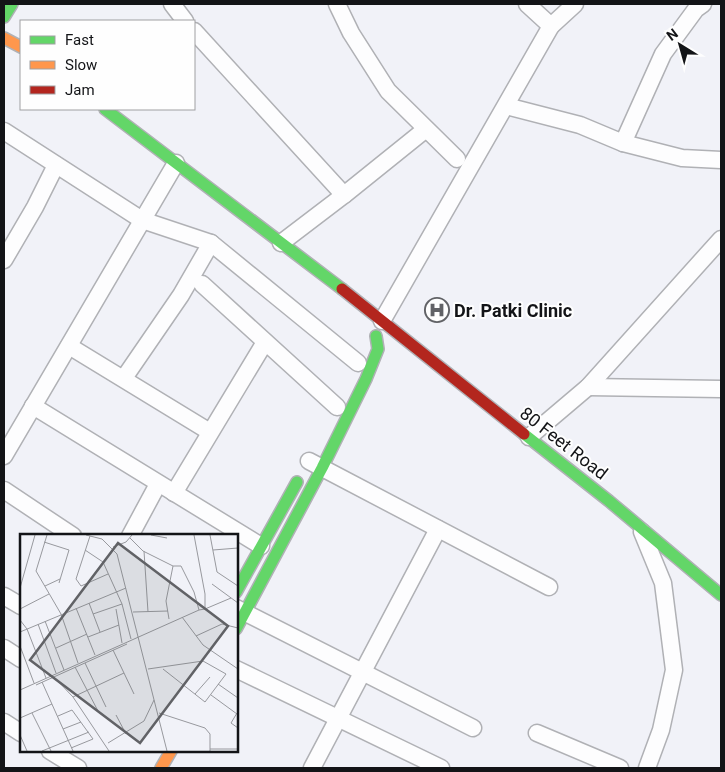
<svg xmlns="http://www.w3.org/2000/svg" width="725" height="772" font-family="Roboto,sans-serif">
	<rect width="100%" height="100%" fill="#f1f2f8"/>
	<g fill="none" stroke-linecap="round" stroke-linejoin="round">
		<defs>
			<g id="street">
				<polyline points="172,4 185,21"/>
				<polyline points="337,4 351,33 388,91 457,159"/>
				<polyline points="551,26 575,4"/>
				<polyline points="194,31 344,195"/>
				<polyline points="506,106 580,125 623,143 682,158 721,160"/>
				<polyline points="4,131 142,220 211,243 358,363"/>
				<polyline points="623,143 663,54 696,9 703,4"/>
				<polyline points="281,243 344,195 426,129"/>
				<polyline points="4,260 35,207 56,165"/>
				<polyline points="202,284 337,407"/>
				<polyline points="382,321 551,26 527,4"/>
				<polyline points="69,346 210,432"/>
				<polyline points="124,378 181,295 211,243"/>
				<polyline points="588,387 721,389"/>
				<polyline points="33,406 261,546"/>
				<polyline points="529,437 588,387 721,239"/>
				<polyline points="4,456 176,163"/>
				<polyline points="309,461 549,587"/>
				<polyline points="4,490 73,536"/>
				<polyline points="174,493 265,342"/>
				<polyline points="642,532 663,583 674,670 661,730 647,768"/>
				<polyline points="130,536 158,484"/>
				<polyline points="4,596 21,606"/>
				<polyline points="236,608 473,728"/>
				<polyline points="4,648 21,659"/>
				<polyline points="236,669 441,768"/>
				<polyline points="4,722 21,733"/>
				<polyline points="537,733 620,768"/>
				<polyline points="50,751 78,768"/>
				<polyline points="312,768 438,529"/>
			</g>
			<g id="fast">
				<polyline points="4,17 12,4"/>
				<polyline points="105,109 342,289"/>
				<polyline points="524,434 609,501 721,595"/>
				<polyline points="236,592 297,482"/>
				<polyline points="236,629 322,468 366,379 378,349 376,336"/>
			</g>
			<g id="slow">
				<polyline points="4,38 21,47"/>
				<polyline points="161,768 171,751"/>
			</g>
			<polyline id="jam" points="342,289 524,434"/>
		</defs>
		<use href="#street" stroke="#b0b1b5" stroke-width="19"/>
		<use href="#fast" stroke="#b0b1b5" stroke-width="14"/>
		<use href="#slow" stroke="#b0b1b5" stroke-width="14"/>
		<use href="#jam" stroke="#b0b1b5" stroke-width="14"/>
		<use href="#street" stroke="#fdfdfe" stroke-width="16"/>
		<use href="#fast" stroke="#63d668" stroke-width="11"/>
		<use href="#slow" stroke="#ff974d" stroke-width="11"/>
		<use href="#jam" stroke="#b3261e" stroke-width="11"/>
	</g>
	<defs>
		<symbol id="hospital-ring" viewBox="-11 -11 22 22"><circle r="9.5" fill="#fefefe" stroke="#616266" stroke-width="1.5"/><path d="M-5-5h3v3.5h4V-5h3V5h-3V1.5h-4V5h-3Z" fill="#616266"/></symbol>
	</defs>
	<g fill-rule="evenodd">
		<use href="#hospital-ring" x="423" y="296" width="28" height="28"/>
	</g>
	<g text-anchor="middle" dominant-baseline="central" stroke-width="4" stroke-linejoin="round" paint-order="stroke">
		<g font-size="18" font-weight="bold" fill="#131417" stroke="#fefefe" text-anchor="start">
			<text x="454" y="310">Dr. Patki Clinic</text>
		</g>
		<g font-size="18" fill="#131417" stroke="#fefefe">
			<text transform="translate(564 443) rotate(38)">80 Feet Road</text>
		</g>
	</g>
	<g transform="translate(20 534)">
		<rect width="218" height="218" fill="#f1f2f8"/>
		<path fill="none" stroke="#98999e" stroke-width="1" d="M27 1 16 37 41 80 58 129M66 1 82 5 97 20 147 217M131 1 147 4M174 1 185 60V75L179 76M190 1 197 38 218 52M70 2 56 45 61 52 88 40M24 8 49 16 39 49M93 13 106 8 112 1M65 16 83 28 102 70 111 105M193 16 218 14M124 17 128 78M192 50 218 69M25 52 40 45M0 54 15 1M69 69 80 98M56 74 75 121M0 75 29 60M96 75 102 109M185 75 211 64M113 78 148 77M73 80 102 70M162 83 183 111 218 135M149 85 146 67 153 32M0 86 7 95 26 144M25 87 44 136M18 90 36 139M0 98 106 54M176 102 202 90 218 94M68 103 99 91M0 112 14 149M36 114 67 100M93 116 114 160M65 129 86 173M55 133 78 177M128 135 183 127 206 140 185 168 143 135M34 143 53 163 89 217M22 148 53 217M198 150 218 164M16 151 107 110M0 156 179 76 174 58 161 32H153L123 17 110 4M175 160 190 143M191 161 217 180M53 163 104 139M12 179 31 217M139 179 185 194 190 200V217M217 179 211 189 218 194M96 181 106 200M38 182 52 176 73 205 51 214M0 184 32 170M43 195 61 188M0 201 7 217M88 209 124 187 134 166M190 215H218M22 217 69 198"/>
		<path fill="#616266" fill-opacity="0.15" stroke="#616266" stroke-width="2.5" d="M98 9 208 92 120 209 10 126Z"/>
		<rect width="218" height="218" fill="none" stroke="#131417" stroke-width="2.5"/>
	</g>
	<rect width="725" height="772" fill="none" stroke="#131417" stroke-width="10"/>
	<rect x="20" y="20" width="175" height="90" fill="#fefefe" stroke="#a0a0a2"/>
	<rect x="30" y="36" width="25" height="8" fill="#63d668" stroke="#a0a0a2"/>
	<text x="65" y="45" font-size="15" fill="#131417">Fast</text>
	<rect x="30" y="61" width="25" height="8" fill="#ff974d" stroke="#a0a0a2"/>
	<text x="65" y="70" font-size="15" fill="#131417">Slow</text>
	<rect x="30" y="86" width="25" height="8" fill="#b3261e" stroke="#a0a0a2"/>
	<text x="65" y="95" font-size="15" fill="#131417">Jam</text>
	<g transform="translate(680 45) rotate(323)" stroke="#fefefe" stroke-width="4" paint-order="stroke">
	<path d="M0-4L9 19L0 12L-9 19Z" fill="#131417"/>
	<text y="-8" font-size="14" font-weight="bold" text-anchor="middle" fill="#131417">N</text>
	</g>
</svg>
